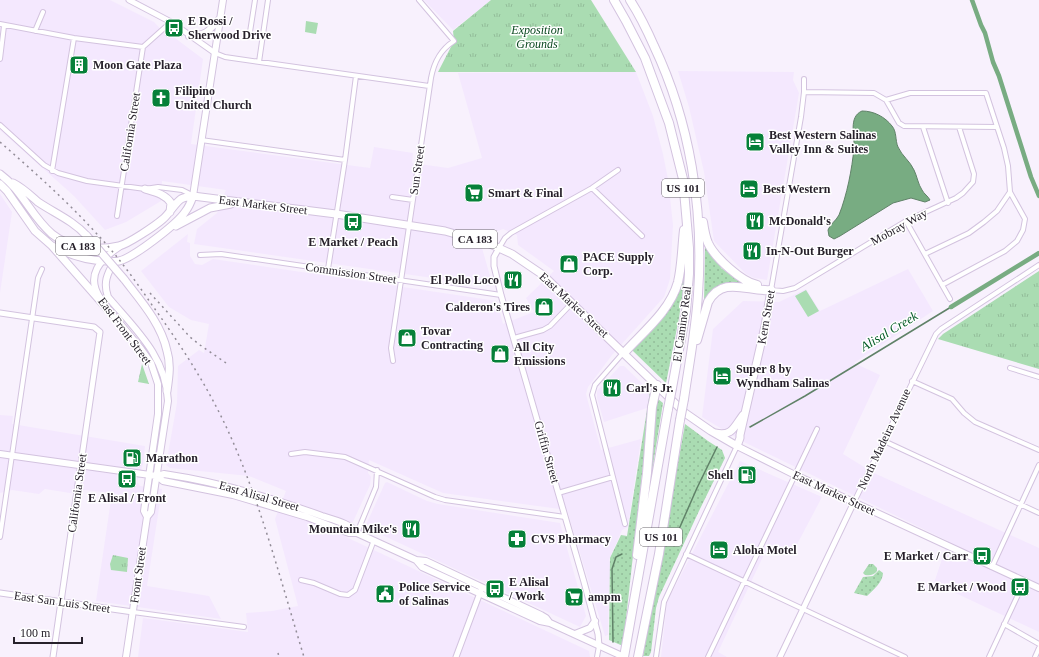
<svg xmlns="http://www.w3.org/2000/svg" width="1039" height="657" font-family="'Times New Roman',serif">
  <defs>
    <pattern id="grass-dots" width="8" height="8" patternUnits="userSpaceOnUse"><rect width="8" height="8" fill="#aadcb2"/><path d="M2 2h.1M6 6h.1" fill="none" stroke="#92bc99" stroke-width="1.8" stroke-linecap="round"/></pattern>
    <pattern id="park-tufts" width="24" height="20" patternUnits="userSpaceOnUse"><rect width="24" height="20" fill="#aadcb2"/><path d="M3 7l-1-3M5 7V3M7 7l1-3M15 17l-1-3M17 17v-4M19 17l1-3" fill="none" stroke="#92bc99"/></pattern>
  </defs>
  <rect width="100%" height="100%" fill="#f8f1fd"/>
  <!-- built -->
  <path fill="#f4e8fe" d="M0 0H110L154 22 166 35H171L203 59 191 144 370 168 374 147 413 153 412 163 448 168 482 158 458 73 636 72 653 116 663 154 668 179 673 225 670 279 664 297 612 355 588 387 586 394 601 450 641 439 628 527 622 530 609 560 611 565 609 584 608 635 605 636 567 510 443 493 369 460 368 473 371 477 370 485 346 537 589 651 590 657H138L143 618 248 632 246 613 272 611 298 606 275 519 286 491 249 476 170 468 166 465 177 403 178 366 199 350 204 353 209 324 191 320 169 307 141 271 188 234 187 242 190 243V256L195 264 202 265 213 259 497 301 503 324 534 312 526 298 554 271 518 245 517 235 503 229 490 234 482 248 492 283 489 286 194 244 197 229 217 213 226 190 162 181 161 201 126 222 105 230 74 196 0 130Z
    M424 0H491L453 30Z
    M678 71 794 72 793 80 799 93 767 280 754 278 746 274 714 241 704 172 689 107Z
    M0 194 12 212 0 293Z
    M908 269 933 311 854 363 880 375 843 454 874 473 1039 548V632L934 583 948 541 742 441 702 417 713 329 743 301 779 302 806 289 820 311Z
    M620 366H624L650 391 647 408 604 422 597 398V391Z
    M0 415 13 416 12 424 145 446 143 464 137 482 140 486 162 489 147 586 209 596 221 619 96 601 112 493 85 490 70 493 45 489 39 494 12 490 0 493Z
    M740 461 822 497 792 554 769 544 718 652 727 657H661L667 602Z
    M387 482 427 501 438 504 560 523 586 616 580 627 365 527 385 483Z"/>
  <!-- grass -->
  <path fill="url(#grass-dots)" d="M707 246 718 259 721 268 742 282 741 284C722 280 715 288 704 302L705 251V248Z
    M681 275 685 276 679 318 666 383 633 351V348L661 319Z
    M650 391 651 393 623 646 609 640 610 558 621 535 627 536Z
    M658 399 663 403 648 496H646L656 402Z
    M685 424 708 441 722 450 725 458 699 511 659 597 656 608 651 652 649 656H643Z
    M879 570 883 573C883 582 873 590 867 596L854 593 863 577 873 576Z"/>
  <!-- park -->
  <path fill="url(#park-tufts)" d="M491 0H591L636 72H438L454 41 453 31Z
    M1039 271V369L938 339 943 334Z
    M142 364 149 384 138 382Z
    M113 555 128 558 127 572 111 570 110 564Z
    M869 564H873L877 568V571C874 575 870 576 865 575L863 573Z"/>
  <!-- garden -->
  <path fill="#aadcb2" d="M306 21 318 23 316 34 305 32Z
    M806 290 819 311 808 317 795 296Z"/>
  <!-- water -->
  <path fill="#78ac82" stroke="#608268" d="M862 111C874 111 885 117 892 126 897 132 895 140 898 147 902 156 910 161 914 170 917 176 918 184 922 190 924 194 928 196 930 200L925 202 911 198 893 203 840 236 834 239 829 236 828 230C830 224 836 221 839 215 847 195 852 169 854 148 855 136 848 117 862 111Z"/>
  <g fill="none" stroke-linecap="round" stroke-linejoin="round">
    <!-- stream -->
    <path stroke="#608268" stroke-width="1.5" d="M750 427 805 396 951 307 952 308
      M676 536 697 488 717 447
      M613 642 612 569 616 557 622 554"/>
    <!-- canal -->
    <path stroke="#78ac82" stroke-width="4.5" d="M972 0 981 25 985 33 993 62 999 76 1031 177 1039 196
      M951 307 1039 253"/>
    <!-- minor casing -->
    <g stroke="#d3c3df" stroke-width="6">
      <path id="minor" d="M0 24 74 38 143 47 171 22
        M35 31 43 12
        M250 32 255 0
        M215 53 225 57 429 86
        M0 59 4 26
        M259 62 268 0
        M804 79V92L801 117 771 290 783 291 795 288 906 221 956 198 963 193 973 182 974 174 959 127
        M804 92 874 93 886 100 910 93H986L1004 148 1008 166 1010 192 997 211 984 222 969 233 925 254
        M886 100 899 123 904 126 997 127
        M0 125 44 165 58 173 87 181 145 189 158 187 182 190 192 195
        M923 127 948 203
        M201 140 345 160
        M52 171 74 38
        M592 188 642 236
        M392 197 413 200
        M117 216 143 47
        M906 221 950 299
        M499 248 505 238 511 233 592 188 618 170
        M200 255 221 254 501 295
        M328 269 345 160 356 76
        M942 285 1005 251 1017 241 1023 230 1025 219 1010 192
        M514 338 543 330 550 326 572 303
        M623 353 595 385 592 395 625 524
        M393 361 391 348 431 78C434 62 440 50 454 41L419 0
        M1010 368 1039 377
        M912 381 952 399 964 413 975 422 1039 450
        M884 441 1039 513
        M291 454 305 452 345 457 435 497 445 500 565 517
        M558 493 613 477
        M854 502 936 334 941 329 1039 265
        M357 533 376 487 377 470
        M0 537 38 278 42 269
        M686 554 905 657
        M992 567 1039 465
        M301 580 314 583 340 594 348 595 355 590 374 540
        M133 612 244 627
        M1004 624 1039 644
        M597 657 599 646
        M656 657 664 602 737 446
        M708 657 817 429
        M989 657 1024 582
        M1035 657 1039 648"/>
    </g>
    <!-- tertiary casing -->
    <g stroke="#d3c3df" stroke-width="7">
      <path id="tertiary" d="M129 0 171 22 215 53
        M499 248 494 257V266L501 295 584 582 598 634 599 646
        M0 313 94 327 100 332 53 657
        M0 593 133 612
        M456 657 481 590
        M780 657 854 502"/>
    </g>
    <!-- secondary casing -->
    <g stroke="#d3c3df" stroke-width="8">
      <path id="secondary" d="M189 36C207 35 209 31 220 18
        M193 196 223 0
        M114 262C107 274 103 283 108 297 135 329 166 356 168 401L151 512 147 517 126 657
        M100 298C85 275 101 259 119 247
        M108 309 141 349 151 363 158 384V414L144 511 147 517
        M737 446 795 475 1039 588
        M0 454 157 476 163 481 233 495 307 517 349 533H357
        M157 476 164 474C218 482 270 497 322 516 331 519 352 524 357 533L416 560 426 561 541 615 546 618 549 622
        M416 560 422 567 540 621 550 623 624 657
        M575 634 590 628 595 621"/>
    </g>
    <!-- primary casing -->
    <g stroke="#d3c3df" stroke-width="9">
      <path id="primary" d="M0 174C22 190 31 216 52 234 69 248 97 251 119 246 128 244 155 226 163 219 169 214 175 203 181 199 184 197 189 197 193 196L336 214 445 231 490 244 512 254 543 275 685 413 711 431 737 446 740 438V435L765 326 771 290
        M13 183C23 188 30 195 38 202 56 214 72 220 87 236
        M0 184 7 191 35 231 52 246 110 312
        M145 189C155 192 165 194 171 203L170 212
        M176 226 210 208 231 204
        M52 246C70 255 87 261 107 261 111 261 116 262 119 261 133 258 177 224 185 212 189 207 191 202 193 196
        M124 279C140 300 161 323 167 351 171 364 169 377 167 391
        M715 433C732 437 734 427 743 415"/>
    </g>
    <!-- motorway casing -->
    <g stroke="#d3c3df" stroke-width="10">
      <path id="motorway" d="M614 0 626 21 645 58 669 123 683 179 689 248V274L686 311 672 388
        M630 0C639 14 647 30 654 46 690 122 704 209 698 294 696 329 689 364 684 399
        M703 222C704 229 705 236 708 243 715 258 742 282 757 285
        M697 340 708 302C723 275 748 292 771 290
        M624 353C643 332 670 311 678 282 682 265 682 247 684 230
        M637 555 647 473 652 407 657 385
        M624 657 668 409
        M638 657 659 554 680 420"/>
    </g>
    <!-- minor -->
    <use href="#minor" stroke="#fff" stroke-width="4"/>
    <!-- tertiary -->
    <use href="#tertiary" stroke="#fff" stroke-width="5"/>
    <!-- secondary -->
    <use href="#secondary" stroke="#fff" stroke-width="6"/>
    <!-- primary -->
    <use href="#primary" stroke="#fff" stroke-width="7"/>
    <!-- motorway -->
    <use href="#motorway" stroke="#fff" stroke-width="8"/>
    <!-- rail -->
    <path stroke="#938d98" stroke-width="1.5" stroke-dasharray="2 4" stroke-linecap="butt" d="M0 142C33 171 66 200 96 233 117 255 135 280 152 305 183 348 212 393 233 442 263 511 282 585 304 657
      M150 293 190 337 200 345 226 363
      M278 653 279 657"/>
    <!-- primary-bridge casing -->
    <g stroke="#d3c3df" stroke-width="9" stroke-linecap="butt">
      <path id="primary-bridge" d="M87 236 124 279"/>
    </g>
    <!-- motorway-bridge casing -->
    <g stroke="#d3c3df" stroke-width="10" stroke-linecap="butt">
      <path id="motorway-bridge" d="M668 409 672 388
        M680 420 684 399"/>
    </g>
    <!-- primary-bridge -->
    <use href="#primary-bridge" stroke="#fff" stroke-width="7"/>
    <!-- motorway-bridge -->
    <use href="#motorway-bridge" stroke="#fff" stroke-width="8"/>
  </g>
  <!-- icons -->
  <defs>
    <g id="bus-square" transform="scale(1)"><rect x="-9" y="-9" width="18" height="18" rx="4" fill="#068039" stroke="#fff"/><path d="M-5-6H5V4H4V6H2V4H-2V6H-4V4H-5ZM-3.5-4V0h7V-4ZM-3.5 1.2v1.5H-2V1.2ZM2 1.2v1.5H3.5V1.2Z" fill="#fff"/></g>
    <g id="building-square" transform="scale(1)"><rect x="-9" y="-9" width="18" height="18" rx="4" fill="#068039" stroke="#fff"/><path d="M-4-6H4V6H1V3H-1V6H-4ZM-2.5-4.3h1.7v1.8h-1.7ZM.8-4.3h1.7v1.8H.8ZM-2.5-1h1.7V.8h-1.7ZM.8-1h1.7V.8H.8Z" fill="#fff"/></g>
    <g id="church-square" transform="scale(1)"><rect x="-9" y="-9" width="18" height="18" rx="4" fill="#068039" stroke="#fff"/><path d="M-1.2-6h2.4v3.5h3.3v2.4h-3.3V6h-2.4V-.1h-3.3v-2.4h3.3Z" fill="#fff"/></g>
    <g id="hotel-square" transform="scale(1)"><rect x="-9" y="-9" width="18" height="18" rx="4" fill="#068039" stroke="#fff"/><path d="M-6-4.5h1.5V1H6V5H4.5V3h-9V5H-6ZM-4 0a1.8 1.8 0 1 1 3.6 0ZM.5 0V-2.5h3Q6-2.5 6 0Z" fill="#fff"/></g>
    <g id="supermarket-square" transform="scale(1)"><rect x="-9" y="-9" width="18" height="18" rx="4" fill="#068039" stroke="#fff"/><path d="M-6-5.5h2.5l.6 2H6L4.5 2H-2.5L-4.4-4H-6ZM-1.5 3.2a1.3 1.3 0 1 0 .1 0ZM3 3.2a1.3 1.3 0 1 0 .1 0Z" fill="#fff"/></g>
    <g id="restaurant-square" transform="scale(1)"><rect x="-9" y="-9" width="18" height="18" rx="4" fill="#068039" stroke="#fff"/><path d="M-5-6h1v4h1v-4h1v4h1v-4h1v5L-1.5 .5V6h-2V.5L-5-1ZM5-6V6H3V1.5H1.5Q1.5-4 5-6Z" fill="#fff"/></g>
    <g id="shop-square" transform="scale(1)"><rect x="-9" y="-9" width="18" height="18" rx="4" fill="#068039" stroke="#fff"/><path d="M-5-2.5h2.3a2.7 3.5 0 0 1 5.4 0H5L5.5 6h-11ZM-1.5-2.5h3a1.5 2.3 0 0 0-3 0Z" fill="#fff"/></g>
    <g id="fuel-square" transform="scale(1)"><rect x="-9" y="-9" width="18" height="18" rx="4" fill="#068039" stroke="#fff"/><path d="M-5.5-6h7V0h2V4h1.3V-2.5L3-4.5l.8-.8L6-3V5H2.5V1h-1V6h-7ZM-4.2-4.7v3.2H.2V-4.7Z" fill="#fff"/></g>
    <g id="pharmacy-square" transform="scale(1)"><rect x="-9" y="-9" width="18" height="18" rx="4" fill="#068039" stroke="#fff"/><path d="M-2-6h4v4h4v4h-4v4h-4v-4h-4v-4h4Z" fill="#fff"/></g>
    <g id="civic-square" transform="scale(1)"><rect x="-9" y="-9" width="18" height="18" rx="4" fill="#068039" stroke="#fff"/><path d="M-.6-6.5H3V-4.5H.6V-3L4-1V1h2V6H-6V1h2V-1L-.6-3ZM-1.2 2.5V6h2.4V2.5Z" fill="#fff"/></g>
  </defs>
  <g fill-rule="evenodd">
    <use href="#bus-square" x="174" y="28"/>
    <use href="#building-square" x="79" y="65"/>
    <use href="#church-square" x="161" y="98"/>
    <use href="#hotel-square" x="755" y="142"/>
    <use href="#hotel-square" x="749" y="189"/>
    <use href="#supermarket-square" x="474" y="193"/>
    <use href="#restaurant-square" x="755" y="221"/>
    <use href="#bus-square" x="353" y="222"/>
    <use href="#restaurant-square" x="752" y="251"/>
    <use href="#shop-square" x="569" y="264"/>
    <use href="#restaurant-square" x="513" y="280"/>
    <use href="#shop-square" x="544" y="307"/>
    <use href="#shop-square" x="407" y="338"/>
    <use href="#shop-square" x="500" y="354"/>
    <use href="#hotel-square" x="722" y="376"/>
    <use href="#restaurant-square" x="612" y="388"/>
    <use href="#fuel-square" x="132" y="458"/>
    <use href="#fuel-square" x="747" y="475"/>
    <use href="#bus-square" x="127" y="479"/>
    <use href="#restaurant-square" x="411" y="529"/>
    <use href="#pharmacy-square" x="517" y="539"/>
    <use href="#hotel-square" x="719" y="550"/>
    <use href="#bus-square" x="982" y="556"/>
    <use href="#bus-square" x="1020" y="587"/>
    <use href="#bus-square" x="495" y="589"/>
    <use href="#civic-square" x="385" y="594"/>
    <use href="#supermarket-square" x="574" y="597"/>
  </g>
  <g text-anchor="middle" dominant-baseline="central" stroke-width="3" stroke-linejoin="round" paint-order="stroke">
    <!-- shield labels -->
    <g fill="#fff" stroke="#68646b" stroke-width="1">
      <rect x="662" y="179" width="42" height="18" rx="3"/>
      <rect x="453" y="230" width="44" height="18" rx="3"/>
      <rect x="56" y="237" width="44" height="18" rx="3"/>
      <rect x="640" y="528" width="42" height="18" rx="3"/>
    </g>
    <g font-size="11" font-weight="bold" fill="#27212b">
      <text x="683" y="188">US 101</text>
      <text x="475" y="239">CA 183</text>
      <text x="78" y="246">CA 183</text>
      <text x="661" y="537">US 101</text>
    </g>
    <!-- poi labels -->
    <g font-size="12" font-weight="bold" fill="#27212b" stroke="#fff" text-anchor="start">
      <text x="188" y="21">E Rossi /<tspan x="188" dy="14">Sherwood Drive</tspan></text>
      <text x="93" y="65">Moon Gate Plaza</text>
      <text x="175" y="91">Filipino<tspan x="175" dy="14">United Church</tspan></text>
      <text x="769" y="135">Best Western Salinas<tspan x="769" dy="14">Valley Inn &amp; Suites</tspan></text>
      <text x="763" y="189">Best Western</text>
      <text x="488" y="193">Smart &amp; Final</text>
      <text x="769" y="221">McDonald's</text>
      <text x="353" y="242" text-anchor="middle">E Market / Peach</text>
      <text x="766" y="251">In-N-Out Burger</text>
      <text x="583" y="257">PACE Supply<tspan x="583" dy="14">Corp.</tspan></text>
      <text x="499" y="280" text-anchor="end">El Pollo Loco</text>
      <text x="530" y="307" text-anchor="end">Calderon's Tires</text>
      <text x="421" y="331">Tovar<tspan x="421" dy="14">Contracting</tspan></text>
      <text x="514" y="347">All City<tspan x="514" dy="14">Emissions</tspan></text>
      <text x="736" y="369">Super 8 by<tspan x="736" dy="14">Wyndham Salinas</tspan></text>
      <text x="626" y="388">Carl's Jr.</text>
      <text x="146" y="458">Marathon</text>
      <text x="733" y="475" text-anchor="end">Shell</text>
      <text x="127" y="498" text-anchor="middle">E Alisal / Front</text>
      <text x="397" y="529" text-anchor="end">Mountain Mike's</text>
      <text x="531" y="539">CVS Pharmacy</text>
      <text x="733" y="550">Aloha Motel</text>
      <text x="968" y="556" text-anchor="end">E Market / Carr</text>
      <text x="509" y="582">E Alisal<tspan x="509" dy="14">/ Work</tspan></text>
      <text x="399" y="587">Police Service<tspan x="399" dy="14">of Salinas</tspan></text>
      <text x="1006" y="587" text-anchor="end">E Market / Wood</text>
      <text x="588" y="597">ampm</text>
    </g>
    <!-- park labels -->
    <g font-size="12" font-style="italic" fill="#09471e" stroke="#fff">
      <text x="537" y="30">Exposition<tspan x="537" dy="14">Grounds</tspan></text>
    </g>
    <!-- street labels -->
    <g font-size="12" fill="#27212b" stroke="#fff">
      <text transform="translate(130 132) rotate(-81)">California Street</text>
      <text transform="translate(417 170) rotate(-82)">Sun Street</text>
      <text transform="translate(263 205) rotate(7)">East Market Street</text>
      <text transform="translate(899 227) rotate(-29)">Mobray Way</text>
      <text transform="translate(351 273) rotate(8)">Commission Street</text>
      <text transform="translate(574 305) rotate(43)">East Market Street</text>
      <text transform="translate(766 317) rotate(-80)">Kern Street</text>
      <text transform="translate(682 324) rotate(-82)">El Camino Real</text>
      <text transform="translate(125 331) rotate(53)">East Front Street</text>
      <text transform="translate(884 439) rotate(-65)">North Madeira Avenue</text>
      <text transform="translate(547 452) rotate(74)">Griffin Street</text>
      <text transform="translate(77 493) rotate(-82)">California Street</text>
      <text transform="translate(834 493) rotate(25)">East Market Street</text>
      <text transform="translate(259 496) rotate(16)">East Alisal Street</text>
      <text transform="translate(138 575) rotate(-82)">Front Street</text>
      <text transform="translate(62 602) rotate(8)">East San Luis Street</text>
    </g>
    <!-- water labels -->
    <g font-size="13" font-style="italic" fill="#055c27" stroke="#fff">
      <text transform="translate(889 331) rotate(-31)">Alisal Creek</text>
    </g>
  </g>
  <!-- scale -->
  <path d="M14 637v6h68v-6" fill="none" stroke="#27212b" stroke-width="2"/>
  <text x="20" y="637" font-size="12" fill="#27212b" stroke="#ffffff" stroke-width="3" paint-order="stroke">100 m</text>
</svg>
